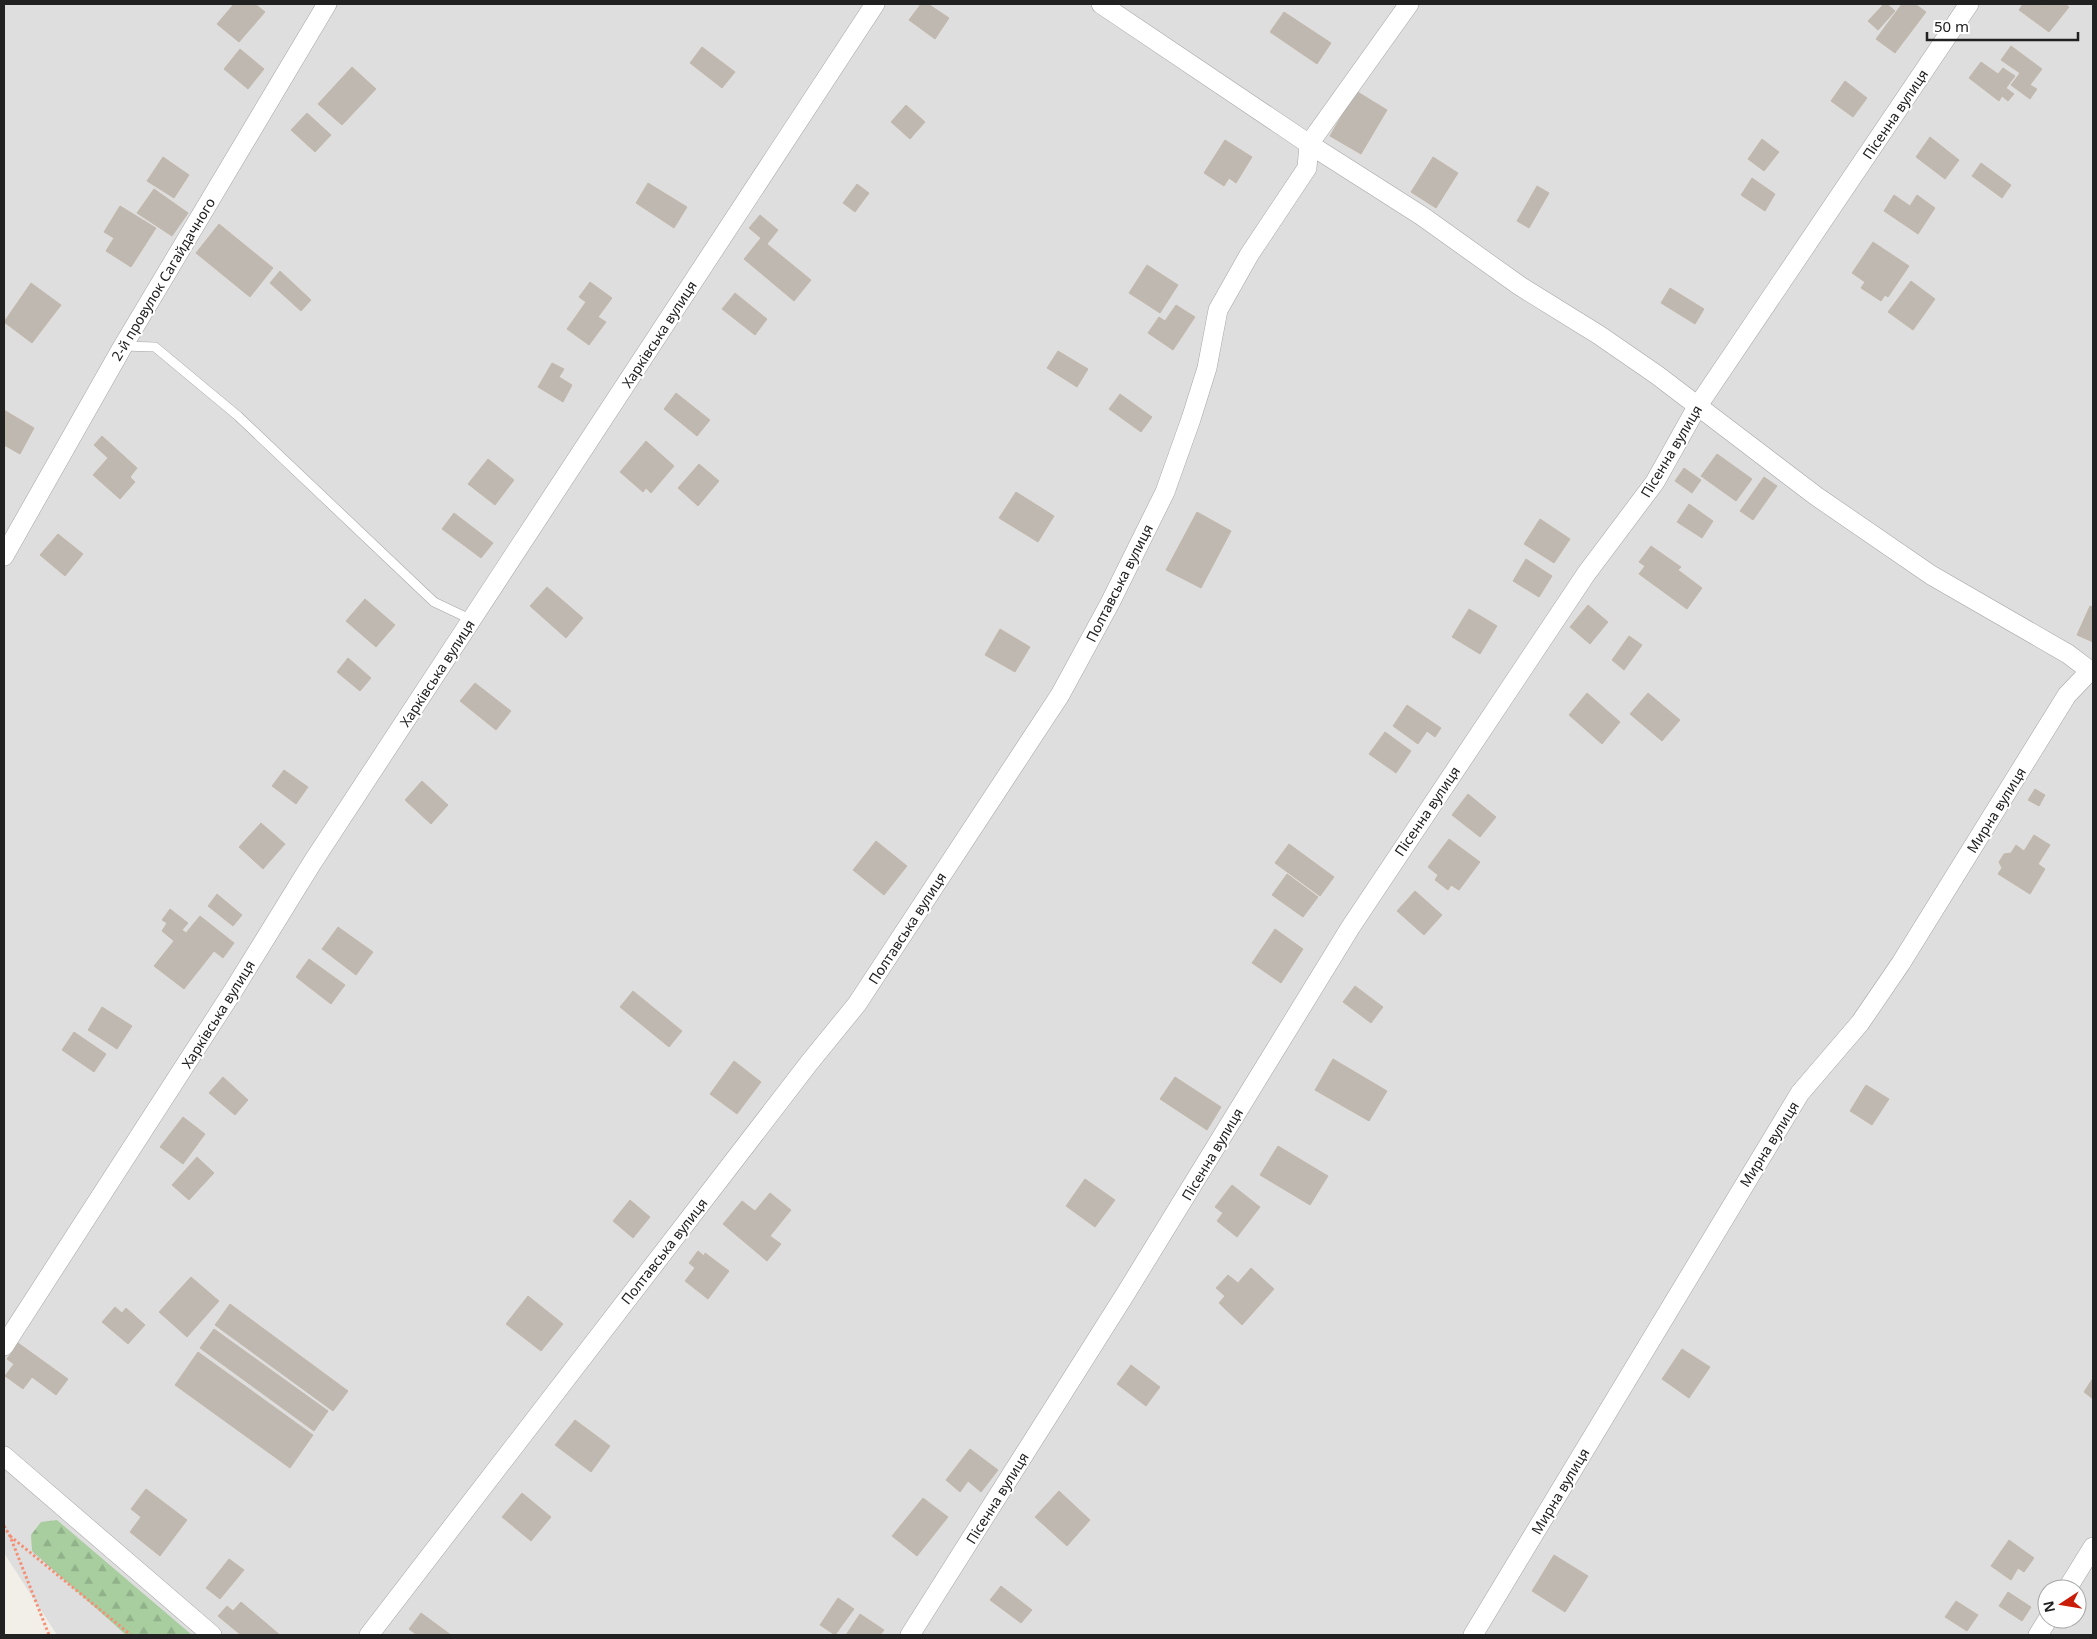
<svg xmlns="http://www.w3.org/2000/svg" width="2097" height="1639" font-family="'Noto Sans',sans-serif">
  <defs>
    <pattern id="forest-firs" width="22" height="20" patternUnits="userSpaceOnUse" patternTransform="scale(1.25)"><rect width="22" height="20" fill="#a8ce9f"/><path d="M5 1l3.5 6h-7zM16 11l3.5 6h-7z" fill="#90b189"/></pattern>
  </defs>
  <rect width="100%" height="100%" fill="#f1efe8"/>
  <!-- residential -->
  <path fill="#dfdede" fill-rule="evenodd" d="M4 4H2093V1635H57L4 1553ZM2047 1589H2077V1619H2047Z"/>
  <!-- forest -->
  <path fill="url(#forest-firs)" d="M57 1520 192 1635H126L32 1551 31 1535 41 1522Z"/>
  <!-- building -->
  <path fill="#beb8b1" stroke="#c2b8ab" d="M234 4H255L265 12 239 42 217 24Z
    M921 4H928L949 18 935 39 909 20Z
    M1884 4H1887L1895 11 1878 30 1868 21Z
    M1902 4H1915L1926 12 1895 53 1876 39Z
    M2023 4H2044L2047 6 2049 4H2065L2069 7 2049 32 2019 10Z
    M1284 12 1331 43 1317 64 1270 32Z
    M2011 46 2042 69 2030 85 2037 89 2030 99 2011 85 2020 73 2001 60Z
    M702 47 735 72 722 88 690 63Z
    M240 49 264 69 248 89 224 69Z
    M1981 62 1998 74 2003 68 2015 76 2006 88 2014 94 2008 101 2002 96 1999 101 1969 78Z
    M352 67 376 89 342 125 318 104Z
    M1845 81 1867 98 1853 117 1831 101Z
    M1356 91 1387 110 1361 154 1330 136Z
    M906 105 925 122 910 139 891 122Z
    M307 113 331 135 315 152 291 130Z
    M1930 137 1959 160 1945 179 1916 157Z
    M1762 139 1779 152 1764 171 1748 159Z
    M1225 140 1252 157 1236 183 1229 178 1224 186 1204 173Z
    M163 157 189 175 174 198 147 181Z
    M1433 157 1458 173 1436 208 1411 192Z
    M1981 163 2011 185 2002 198 1972 176Z
    M1752 178 1775 194 1765 211 1741 195Z
    M648 183 687 207 674 228 636 203Z
    M857 184 869 193 855 212 843 203Z
    M1537 186 1549 193 1529 228 1517 221Z
    M154 189 188 213 172 236 137 213Z
    M1894 195 1910 206 1917 195 1935 208 1918 234 1884 211Z
    M120 206 156 228 131 267 106 251 114 238 104 232Z
    M760 215 778 230 767 244 811 280 794 301 744 259 761 238 749 228Z
    M219 224 273 268 250 297 196 253Z
    M1873 242 1909 266 1888 297 1885 295 1881 301 1861 288 1865 282 1852 273Z
    M1147 265 1178 285 1160 313 1129 293Z
    M280 271 311 300 301 311 270 283Z
    M1911 281 1935 299 1913 330 1888 312Z
    M590 282 612 298 598 317 606 322 589 345 567 329 586 302 579 297Z
    M31 283 61 305 32 343 4 322Z
    M1670 288 1704 309 1695 324 1661 303Z
    M735 293 767 319 755 335 722 309Z
    M1176 305 1195 317 1173 350 1148 333 1159 317 1165 321Z
    M1058 351 1088 369 1077 387 1047 368Z
    M552 363 564 369 559 377 572 385 563 402 538 387Z
    M676 393 710 420 697 436 664 409Z
    M1120 394 1152 417 1141 432 1109 409Z
    M4 410 34 428 20 454 4 445Z
    M102 436 137 468 130 477 135 482 120 499 93 475 108 458 94 445Z
    M646 441 674 466 651 493 646 488 643 492 620 472Z
    M1717 454 1752 479 1736 501 1701 476Z
    M488 459 514 480 495 505 468 484Z
    M699 464 719 481 698 506 678 488Z
    M1684 468 1701 480 1692 493 1675 481Z
    M1764 477 1777 486 1753 520 1740 511Z
    M1016 492 1054 516 1038 542 999 518Z
    M1689 504 1713 521 1702 538 1677 522Z
    M1197 512 1231 531 1201 588 1166 570Z
    M454 513 493 543 481 558 442 529Z
    M1540 519 1570 539 1554 563 1524 544Z
    M58 534 83 554 65 576 40 555Z
    M1651 546 1681 567 1678 570 1702 588 1687 609 1639 574 1645 566 1639 562Z
    M1526 559 1552 576 1539 597 1513 581Z
    M547 587 583 618 566 638 530 606Z
    M365 599 395 625 376 647 346 621Z
    M1588 605 1608 622 1590 644 1570 627Z
    M2090 606 2093 607V642L2077 635Z
    M1469 609 1497 626 1480 654 1452 637Z
    M1000 629 1030 647 1015 672 985 655Z
    M1629 636 1642 645 1624 670 1612 660Z
    M348 658 371 678 360 691 337 672Z
    M475 683 511 711 496 730 460 701Z
    M1587 693 1620 722 1602 744 1569 715Z
    M1648 693 1680 720 1662 741 1630 714Z
    M1407 705 1441 728 1435 737 1427 731 1418 744 1393 726Z
    M1385 732 1411 751 1396 773 1369 754Z
    M284 770 308 787 296 804 272 786Z
    M422 781 448 805 431 824 405 800Z
    M2035 789 2045 795 2039 806 2028 800Z
    M1468 794 1496 817 1480 837 1452 815Z
    M261 823 285 844 263 869 239 847Z
    M2034 835 2050 845 2038 864 2045 869 2030 894 1998 874 2002 868 1999 862 2004 854 2011 853 2016 845 2024 851Z
    M1449 839 1480 862 1459 890 1451 885 1448 890 1435 880 1438 875 1428 867Z
    M876 841 907 866 884 895 853 870Z
    M1289 844 1334 877 1320 896 1275 863Z
    M1287 874 1318 897 1303 917 1272 895Z
    M1415 891 1442 915 1424 935 1397 911Z
    M217 894 242 915 233 926 208 906Z
    M170 909 188 923 182 930 186 933 200 916 234 943 223 958 214 951 184 989 154 966 174 941 162 931 167 923 162 920Z
    M338 927 373 952 356 975 322 949Z
    M1275 929 1303 949 1281 983 1252 963Z
    M309 959 345 985 331 1004 296 977Z
    M1355 986 1383 1007 1371 1023 1343 1002Z
    M633 991 682 1031 669 1047 620 1007Z
    M102 1007 132 1026 117 1049 88 1030Z
    M74 1032 106 1054 94 1072 62 1050Z
    M1333 1059 1387 1091 1369 1121 1315 1090Z
    M734 1061 761 1082 737 1114 710 1094Z
    M223 1077 248 1100 235 1115 209 1093Z
    M1175 1077 1221 1107 1207 1130 1160 1099Z
    M1866 1085 1889 1099 1872 1125 1850 1111Z
    M183 1117 205 1134 183 1164 160 1147Z
    M1278 1146 1328 1176 1310 1205 1260 1175Z
    M197 1157 214 1173 189 1200 172 1185Z
    M1085 1179 1115 1200 1095 1227 1066 1206Z
    M1232 1185 1260 1207 1237 1237 1217 1221 1223 1213 1215 1207Z
    M770 1193 791 1210 770 1236 781 1244 767 1261 723 1224 742 1201 755 1211Z
    M630 1200 650 1217 633 1238 613 1221Z
    M698 1251 704 1256 705 1253 729 1271 708 1299 685 1281 695 1268 689 1263Z
    M1251 1268 1274 1289 1242 1325 1219 1303 1225 1296 1216 1288 1228 1275 1238 1283Z
    M191 1277 219 1301 187 1337 159 1312Z
    M528 1296 563 1324 541 1351 506 1324Z
    M230 1304 348 1391 333 1411 215 1325Z
    M115 1307 122 1313 126 1308 145 1325 128 1344 102 1322Z
    M214 1329 328 1411 314 1431 200 1348Z
    M18 1343 68 1379 56 1395 32 1377 23 1389 5 1376 14 1364 7 1359Z
    M1682 1349 1710 1367 1689 1398 1662 1379Z
    M198 1352 313 1435 290 1468 175 1385Z
    M1131 1365 1160 1387 1146 1406 1117 1384Z
    M2093 1378V1399L2084 1392Z
    M575 1420 610 1446 591 1472 555 1445Z
    M970 1449 998 1470 981 1492 968 1481 960 1492 946 1480Z
    M146 1489 187 1520 160 1556 130 1532 141 1517 131 1509Z
    M1059 1491 1090 1520 1067 1546 1035 1517Z
    M522 1493 551 1517 531 1541 502 1517Z
    M923 1498 948 1517 917 1556 892 1536Z
    M2009 1540 2034 1558 2024 1572 2018 1568 2011 1580 1991 1566Z
    M1554 1555 1588 1576 1565 1612 1532 1591Z
    M229 1559 244 1570 220 1599 206 1588Z
    M1001 1586 1032 1610 1021 1623 990 1600Z
    M2008 1592 2031 1607 2022 1621 1999 1606Z
    M838 1598 854 1609 835 1635 820 1625Z
    M1956 1601 1978 1615 1967 1631 1945 1617Z
    M241 1602 280 1635H241L218 1616 227 1606 233 1611Z
    M421 1613 451 1635H417L409 1629Z
    M860 1614 884 1630 880 1635H846Z"/>
  <g fill="none" stroke-linecap="round" stroke-linejoin="round">
    <!-- service casing -->
    <g stroke="#a5a5a5" stroke-width="10">
      <path id="service" d="M123 346 155 347 238 416 434 602 472 620"/>
    </g>
    <!-- minor casing -->
    <g stroke="#a5a5a5" stroke-width="20">
      <path id="minor" d="M1101 4 1309 144 1422 216 1520 286 1599 335 1657 375 1816 496 1931 575 2068 654 2093 673
        M4 556 123 346 327 4
        M4 1346 233 991 312 863 875 4
        M4 1456 212 1635
        M2067 1589 2093 1547
        M369 1635 809 1063 857 1004 1060 695 1110 603 1165 492 1191 419 1207 368 1218 310 1249 255 1307 168 1309 144 1409 4
        M910 1635 1126 1293 1350 928 1586 574 1655 482 1697 407 1969 4
        M1473 1635 1800 1093 1860 1023 1901 963 2067 695 2090 671
        M2038 1635 2048 1619"/>
    </g>
    <!-- path -->
    <path stroke="#f49076" stroke-width="3" stroke-dasharray="2.5 2.5" stroke-linecap="butt" d="M4 1526 10 1536 49 1635
      M10 1536 131 1635"/>
    <!-- service -->
    <use href="#service" stroke="#fff" stroke-width="9"/>
    <!-- minor -->
    <use href="#minor" stroke="#fff" stroke-width="19"/>
  </g>
  <g text-anchor="middle" dominant-baseline="central" stroke-width="4" stroke-linejoin="round" paint-order="stroke">
    <!-- street labels -->
    <g font-size="14" fill="#212121" stroke="#fff">
      <text transform="translate(1895 114) rotate(-56)">Пісенна вулиця</text>
      <text transform="translate(163 279) rotate(-59)">2-й провулок Сагайдачного</text>
      <text transform="translate(659 334) rotate(-57)">Харківська вулиця</text>
      <text transform="translate(1671 451) rotate(-59)">Пісенна вулиця</text>
      <text transform="translate(1119 583) rotate(-63)">Полтавська вулиця</text>
      <text transform="translate(437 673) rotate(-57)">Харківська вулиця</text>
      <text transform="translate(1996 810) rotate(-58)">Мирна вулиця</text>
      <text transform="translate(1427 811) rotate(-56)">Пісенна вулиця</text>
      <text transform="translate(907 928) rotate(-57)">Полтавська вулиця</text>
      <text transform="translate(218 1014) rotate(-58)">Харківська вулиця</text>
      <text transform="translate(1769 1144) rotate(-58)">Мирна вулиця</text>
      <text transform="translate(1212 1154) rotate(-59)">Пісенна вулиця</text>
      <text transform="translate(664 1251) rotate(-52)">Полтавська вулиця</text>
      <text transform="translate(1560 1491) rotate(-59)">Мирна вулиця</text>
      <text transform="translate(997 1498) rotate(-58)">Пісенна вулиця</text>
    </g>
  </g>
  <!-- border -->
  <rect width="2097" height="1639" fill="none" stroke="#212121" stroke-width="10"/>
  <!-- north arrow -->
  <g transform="translate(2062 1604) rotate(258)"><circle r="24" fill="#ffffff" stroke="#a6a6a6"/>
  <path d="M0-4L9 19L0 12L-9 19Z" fill="#c91d09"/>
  <text y="-8" font-size="14" font-weight="bold" text-anchor="middle" fill="#212121">N</text>
  </g>
  <!-- scale -->
  <path d="M1927 32v8h151v-8" fill="none" stroke="#212121" stroke-width="2.5"/>
  <text x="1934" y="32" font-size="15" fill="#212121" stroke="#ffffff" stroke-width="4" paint-order="stroke">50 m</text>
</svg>
